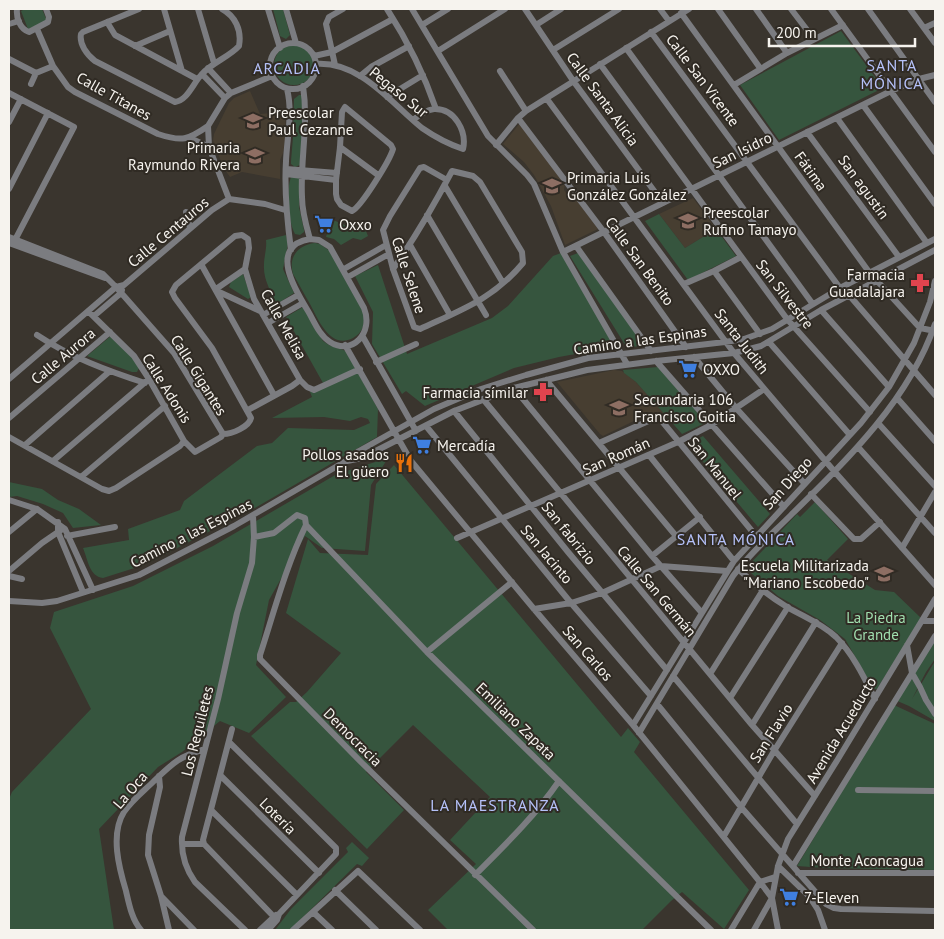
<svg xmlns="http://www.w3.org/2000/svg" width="944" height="939" font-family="'PT Sans',sans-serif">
  <rect width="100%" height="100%" fill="#3a352e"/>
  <!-- built -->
  <path fill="#473e31" d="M250 91 260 114 285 112 286 135 283 153 280 160V179L242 172 230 177 223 167 213 140 214 134 229 103 234 98Z
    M520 123 565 183 564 190 570 198 576 199 598 229 565 245 551 206 534 175 524 162 503 144Z
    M693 198 716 229 685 248 659 214Z
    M614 370 622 371 636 382 664 413 655 414 636 420 603 436 600 434 557 382Z"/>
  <!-- green -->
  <path fill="#36553e" d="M25 9H42L47 21 28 29 21 11Z
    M273 9H283L290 35 286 39 280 36Z
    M841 31 883 88 779 140 740 85Z
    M274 65a20 20 0 1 1 40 0a20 20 0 1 1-40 0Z
    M299 95H302L305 100 300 165 295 167 291 164V161L293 137 294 99Z
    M291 177 299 178 300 181 299 207 304 230V232L300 235 295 234C288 222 286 190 291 177Z
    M659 214 685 248 716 229 736 256 688 280 645 221Z
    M331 219 349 227 364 226 368 236 361 240 353 238 341 245 334 239 326 237Z
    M286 235 288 244 283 269 294 293 277 304C271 292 263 279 264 265 264 256 267 249 266 240Z
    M315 243 320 244 330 251 364 312C365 322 364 332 353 338 330 350 318 319 310 304 304 294 299 284 293 274 288 257 298 245 315 243Z
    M561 253 612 339 608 348 559 357 514 368 425 406 406 391 402 394 372 344 373 312 355 276 378 265 407 354 492 318 508 306 553 256Z
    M578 253 645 345 627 348 570 256Z
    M243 274 251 297 248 299 229 287 231 282Z
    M303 307 323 341 329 345 346 351 378 409 377 437 253 509 144 565 103 578C89 576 88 560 83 548L129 540 128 529 180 510 184 501 257 446 272 443 288 428 354 430 370 423 368 419 361 417 350 421 324 417 272 418 312 397 310 392 323 383 286 317Z
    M112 335 131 356 139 368 137 372H132L87 356Z
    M658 367 705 420V423L682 434 636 382 624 373 623 370Z
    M703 436 770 514 758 527 688 444Z
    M388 458 371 485 365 551 322 548 305 536 269 600 256 665 286 697 249 733 220 721 182 752 158 767 99 829 114 930H9V799L12 792 91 709 50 628 54 612 133 586 213 546 337 474Z
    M394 465 621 737 628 728 640 742 634 752 749 890 724 929 682 892 671 901 642 930H448L428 910 476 864 450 840 490 797 413 725 366 772 404 810 367 849 251 736 290 702H296L307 692 341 653 286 613 308 539 320 553 368 555 376 484Z
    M9 482 42 489 58 500 79 509 101 525 73 528 63 513 43 504 17 496 9 497Z
    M815 502 848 539 827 560 875 590 894 592 921 618 877 689H874L845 639 820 620 778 596 751 573 748 566 797 514 800 517Z
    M935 636V659L926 672 912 699 935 661V721L909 706 895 700Z
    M894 705 935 724V870L825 868 797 866Z
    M352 842 369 858 362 866 357 864 290 930H275L291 909 348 852 346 848Z"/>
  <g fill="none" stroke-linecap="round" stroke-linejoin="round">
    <!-- minor -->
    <path stroke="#7b7c80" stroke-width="6" d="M17 9C16 18 20 29 29 32L48 22 49 17 46 9
      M139 9 83 32 81 34C79 44 87 55 95 61L175 102C188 100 193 83 202 74 213 62 229 57 239 46 242 30 235 16 222 9
      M164 9 182 71
      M198 9 214 63
      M268 9 280 48
      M286 9 296 43
      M387 9C407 40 424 74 436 109
      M412 9 488 136 527 175 534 184 563 252 627 364
      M525 9 574 82 663 203
      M660 9 669 21
      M718 9 760 68
      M756 9 787 53
      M791 9 814 39
      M831 9 935 152
      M868 9 935 102
      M910 9 935 43
      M681 13 869 272 920 328 935 331
      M107 22 115 35 197 79
      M9 24 19 21
      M422 25 448 9
      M536 25 561 9
      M924 28 935 23
      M37 29 53 66 68 87 75 92 158 134C182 142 188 140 208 126
      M651 32 840 288
      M270 66a23 23 0 1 1 46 0a23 23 0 1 1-46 0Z
      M135 46 170 31
      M626 48 812 303
      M553 50 619 9
      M438 51 505 9
      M314 56 332 52 393 19
      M9 59 36 73
      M316 64C360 61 391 103 422 128 435 137 448 144 463 149 467 132 455 108 434 109 426 110 419 115 413 120
      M600 64 787 319 870 412
      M335 65 326 24 329 17 343 9
      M208 68 231 93
      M500 71 526 111
      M202 74 225 98
      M360 76 371 67 409 46
      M31 84 36 73 53 66
      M734 85 787 53 843 25
      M303 86C309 125 300 159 302 197 302 212 306 225 310 239
      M287 89C293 113 287 137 286 161 284 192 287 220 291 250
      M9 93 74 127 15 240 9 244
      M387 97 423 75
      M547 99 734 353 834 471 935 585
      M863 105 935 204
      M345 107 391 145 393 149C390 160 361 207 352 211L341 205 337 199 336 194V180L340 147 342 112Z
      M518 118 604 232 686 347
      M837 118 927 243
      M9 122 21 99
      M807 132 899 257
      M190 138 209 147
      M496 145 518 118 526 111 689 9
      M340 147 378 175
      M286 169 337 173
      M286 174 336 180
      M445 186 503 283
      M9 189 48 113
      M229 199 209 147 208 126 225 98 231 93 272 76
      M229 199 265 204 285 210
      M186 212 190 228
      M427 215 486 315
      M9 237 103 274 116 287 174 353 223 434C232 434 249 427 251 418L212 348 175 298 172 292 176 285 235 236 242 235 248 239 249 248 245 269 254 299 300 380 307 387 314 390 360 369
      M310 239 319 240 330 247 364 308C374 333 352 356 330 342 319 335 314 321 308 311 295 290 268 246 310 239Z
      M9 243 105 278
      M410 245 450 315
      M576 246 651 351
      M563 252 891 91 919 79 935 75
      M201 264 274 395
      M344 269 386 245
      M393 269C415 238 434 205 452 171L473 176 480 182 522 252 523 263C493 299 461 310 420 329L414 327 393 269 383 230 390 216 420 168 424 167 447 180
      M714 271 760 334
      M348 277 389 254
      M684 284 714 271 741 257
      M216 289 245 269
      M217 291 260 311
      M849 295 935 395
      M821 310 889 387
      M88 311 134 356 149 379 184 441 195 452 221 437 223 434
      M263 315 298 295
      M94 316 121 293 122 290
      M268 323 303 303
      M37 335C70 357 108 371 145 383
      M363 337 416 431
      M769 342 850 435
      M345 345 411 461 534 609 633 725 760 882 772 898 778 930
      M694 357 736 408 805 484
      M656 361 784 507
      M376 362 416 344
      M9 379 116 287 124 285 212 210 229 199
      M546 380 676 536
      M514 388 652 556 702 613
      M897 398 935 441
      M483 399 752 725 815 796
      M248 410 292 386 300 380
      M454 411 568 552 667 670
      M9 418 110 332
      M878 423 935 486
      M426 426 571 603 651 696
      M9 437 102 489 109 491 116 488 180 446 184 441
      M599 443 653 419 661 420 756 536
      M25 445 110 371
      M858 447 935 533
      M649 455 734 561
      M53 461 149 379
      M347 461 362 458 454 411 514 388 587 370 656 361 734 353 761 346 821 310 935 250
      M81 477 165 406
      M811 494 854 539H861L880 522
      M9 500 37 509 65 529 93 590
      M58 522V532L83 592
      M306 525 427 652 711 930
      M306 525C286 566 274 612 260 655V659L362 763 533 930
      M9 532 37 509
      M67 536 115 527
      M254 537 274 533 297 515 305 518 306 525
      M457 538 678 442 711 425 764 389
      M902 548 935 492
      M652 556 700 517
      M738 569C753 583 769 596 787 607 804 617 821 623 836 637 853 654 864 677 875 699
      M9 571 42 543 61 530
      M9 576 22 579
      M9 601 42 603 57 601 139 575 234 526 346 461 359 451 434 409 481 389 526 375 588 358 725 342 744 339 772 329 840 288 935 239
      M534 609 571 603 602 593 661 566 727 571
      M922 621H935
      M907 645 912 673 920 687 926 700 935 714
      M427 652 512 582
      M710 674 763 590
      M673 676 797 824
      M730 698 788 607
      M657 704 741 807 826 904 834 908 841 909 935 911
      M633 725 734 561 861 423 889 387 914 343 930 302 935 281
      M752 725 816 622
      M232 729 203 840 204 844 277 920
      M639 733 733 576C750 553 771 535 791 515 847 460 909 400 935 324
      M229 742 336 848V854L279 914 277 920 268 930
      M159 776 160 787 149 835 148 855 161 896 169 930
      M221 776 319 873
      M858 790 935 791
      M211 810 297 895
      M724 836 774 751 842 643
      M182 844H204
      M778 866 809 896 818 910 825 930
      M793 866 935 636
      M798 873H935
      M475 875C505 845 535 816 559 781
      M335 890 376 930
      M162 897 194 930
      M313 912 332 930
      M141 930C132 920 129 904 126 891 119 868 110 834 124 812 132 800 144 791 154 781 173 763 180 756 205 749
      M245 930 195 882C185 868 181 854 182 837L218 699 237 613 252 563 254 537 253 516
      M260 930 276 915
      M293 930 358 871 420 930
      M731 930 760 882 775 877
      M754 930 772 898 778 866 788 839 838 759 935 599"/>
  </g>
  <!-- icons -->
  <defs>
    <g id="school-bare" transform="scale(1.5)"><path d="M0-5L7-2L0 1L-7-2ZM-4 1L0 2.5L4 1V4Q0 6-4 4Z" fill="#8d6e63" stroke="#302b24" stroke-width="2.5" paint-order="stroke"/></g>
    <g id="supermarket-bare" transform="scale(1.5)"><path d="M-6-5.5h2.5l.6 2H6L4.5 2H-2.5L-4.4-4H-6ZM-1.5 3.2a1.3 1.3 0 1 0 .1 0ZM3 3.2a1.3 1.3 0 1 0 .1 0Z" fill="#3f7fe0" stroke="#302b24" stroke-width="2.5" paint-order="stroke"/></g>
    <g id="pharmacy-bare" transform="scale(1.5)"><path d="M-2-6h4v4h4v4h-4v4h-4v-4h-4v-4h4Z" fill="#e0444e" stroke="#302b24" stroke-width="2.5" paint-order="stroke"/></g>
    <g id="restaurant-bare" transform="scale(1.5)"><path d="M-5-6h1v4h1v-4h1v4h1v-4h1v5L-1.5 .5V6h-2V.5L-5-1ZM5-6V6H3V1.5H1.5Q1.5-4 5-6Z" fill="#e8710a" stroke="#302b24" stroke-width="2.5" paint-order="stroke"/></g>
  </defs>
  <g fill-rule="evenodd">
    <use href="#school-bare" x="253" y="121"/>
    <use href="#school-bare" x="255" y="156"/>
    <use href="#school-bare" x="552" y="186"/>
    <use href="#school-bare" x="688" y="221"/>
    <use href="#supermarket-bare" x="324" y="224"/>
    <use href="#pharmacy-bare" x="920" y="283"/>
    <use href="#supermarket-bare" x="688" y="369"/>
    <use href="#pharmacy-bare" x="543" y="392"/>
    <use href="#school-bare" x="619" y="408"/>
    <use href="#supermarket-bare" x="422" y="445"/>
    <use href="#restaurant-bare" x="404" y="463"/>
    <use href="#school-bare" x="884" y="574"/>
    <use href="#supermarket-bare" x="789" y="897"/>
  </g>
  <g text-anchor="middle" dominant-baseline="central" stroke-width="4" stroke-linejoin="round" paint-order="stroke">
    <!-- street labels -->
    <g font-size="15" fill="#f6f3ee" stroke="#302b24">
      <text transform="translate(703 80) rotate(53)">Calle San Vicente</text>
      <text transform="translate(399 92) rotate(39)">Pegaso Sur</text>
      <text transform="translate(114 96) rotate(29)">Calle Titanes</text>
      <text transform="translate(603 99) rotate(54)">Calle Santa Alicia</text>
      <text transform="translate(742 150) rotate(-26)">San Isidro</text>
      <text transform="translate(811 171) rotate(54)">Fátima</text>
      <text transform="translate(864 187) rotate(54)">San agustín</text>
      <text transform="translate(168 232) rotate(-40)">Calle Centauros</text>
      <text transform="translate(640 261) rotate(54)">Calle San Benito</text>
      <text transform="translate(409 275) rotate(72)">Calle Selene</text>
      <text transform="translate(785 294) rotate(52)">San Silvestre</text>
      <text transform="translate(284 324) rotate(61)">Calle Melisa</text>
      <text transform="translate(640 340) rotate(-8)">Camino a las Espinas</text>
      <text transform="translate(742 341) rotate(52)">Santa Judith</text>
      <text transform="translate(63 356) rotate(-40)">Calle Aurora</text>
      <text transform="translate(199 375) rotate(58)">Calle Gigantes</text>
      <text transform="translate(167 388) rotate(58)">Calle Adonis</text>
      <text transform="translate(616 456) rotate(-24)">San Román</text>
      <text transform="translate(715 468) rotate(51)">San Manuel</text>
      <text transform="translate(787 483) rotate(-48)">San Diego</text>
      <text transform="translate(191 533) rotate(-27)">Camino a las Espinas</text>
      <text transform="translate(569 533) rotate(51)">San fabrizio</text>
      <text transform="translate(547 554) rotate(50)">San Jacinto</text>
      <text transform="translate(657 591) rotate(50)">Calle San Germán</text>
      <text transform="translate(588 653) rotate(49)">San Carlos</text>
      <text transform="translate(516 721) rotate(44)">Emiliano Zapata</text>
      <text transform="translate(841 730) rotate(-59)">Avenida Acueducto</text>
      <text transform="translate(197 731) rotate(-76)">Los Reguiletes</text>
      <text transform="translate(771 733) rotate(-58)">San Flavio</text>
      <text transform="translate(353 737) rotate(45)">Democracia</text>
      <text transform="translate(130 790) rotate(-49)">La Oca</text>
      <text transform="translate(278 816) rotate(45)">Lotería</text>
      <text x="867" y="860">Monte Aconcagua</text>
    </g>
    <!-- poi labels -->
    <g font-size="15" fill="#f6f3ee" stroke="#302b24" text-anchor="start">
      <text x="268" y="112">Preescolar<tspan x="268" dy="17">Paul Cezanne</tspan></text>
      <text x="240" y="147" text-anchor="end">Primaria<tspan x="240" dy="17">Raymundo Rivera</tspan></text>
      <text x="567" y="177">Primaria Luis<tspan x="567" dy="17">González González</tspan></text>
      <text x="703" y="212">Preescolar<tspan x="703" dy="17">Rufino Tamayo</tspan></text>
      <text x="339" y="224">Oxxo</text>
      <text x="905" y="274" text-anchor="end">Farmacia<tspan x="905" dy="17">Guadalajara</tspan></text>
      <text x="703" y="369">OXXO</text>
      <text x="528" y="392" text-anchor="end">Farmacia símilar</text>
      <text x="634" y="399">Secundaria 106<tspan x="634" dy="17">Francisco Goitia</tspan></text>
      <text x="437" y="445">Mercadía</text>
      <text x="389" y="454" text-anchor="end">Pollos asados<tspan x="389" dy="17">El güero</tspan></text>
      <text x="869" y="565" text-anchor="end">Escuela Militarizada<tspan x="869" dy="17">"Mariano Escobedo"</tspan></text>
      <text x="804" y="897">7-Eleven</text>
    </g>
    <!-- park labels -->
    <g font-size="15" fill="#a0deae" stroke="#302b24">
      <text x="876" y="617">La Piedra<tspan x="876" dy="17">Grande</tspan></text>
    </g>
    <!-- neighbourhood labels -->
    <g font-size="16" letter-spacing="1" fill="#b5c1f9" stroke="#302b24">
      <text x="892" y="65">SANTA<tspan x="892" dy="18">MÓNICA</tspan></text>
      <text x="287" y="68">ARCADIA</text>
      <text x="736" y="539">SANTA MÓNICA</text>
      <text x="495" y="805">LA MAESTRANZA</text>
    </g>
  </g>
  <!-- border -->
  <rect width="944" height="939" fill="none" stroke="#f6f3ee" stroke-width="20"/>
  <!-- scale -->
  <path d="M769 38v8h146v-8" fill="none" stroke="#f6f3ee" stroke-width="2.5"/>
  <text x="776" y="38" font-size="15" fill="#f6f3ee" stroke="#302b24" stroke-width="4" paint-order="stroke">200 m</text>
</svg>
